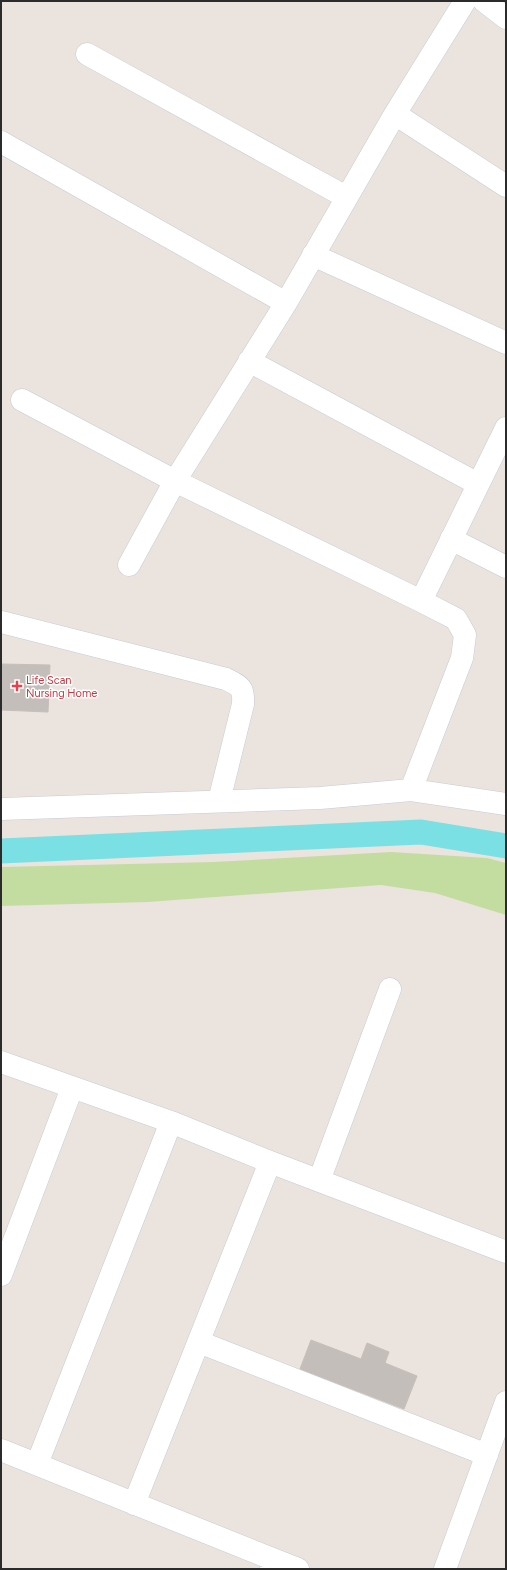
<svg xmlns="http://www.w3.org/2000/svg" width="507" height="1570" font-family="Figtree,sans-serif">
  <rect width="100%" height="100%" fill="#ebe3de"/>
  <!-- green -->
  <path fill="#c3dda0" d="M391 852 487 858 506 863V915L435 893 381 885 148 902 1 906V867L214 862Z"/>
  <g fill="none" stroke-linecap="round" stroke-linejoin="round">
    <!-- canal -->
    <path stroke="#7be0e4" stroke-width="25" d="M1 851 421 832 506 846"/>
  </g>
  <!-- building -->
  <path fill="#c4beba" stroke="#c7beb8" d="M1 664 50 665 48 712 1 710Z
    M311 1340 361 1359 367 1343 389 1352 385 1363 417 1376 404 1409 300 1369Z"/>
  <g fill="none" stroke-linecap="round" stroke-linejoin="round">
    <!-- minor casing -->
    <g stroke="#c6ccd3" stroke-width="23">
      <path id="minor" d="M484 1 506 18
        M87 54 346 197
        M395 114 506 186
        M1 142 286 303
        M313 255 506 343
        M249 361 478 484
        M22 400 175 481 421 601 456 619 465 635 462 658 411 790
        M451 539 506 567
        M129 565 175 481 286 303 395 114 465 1
        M421 601 506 428
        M1 622 226 679C240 686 244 687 243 704L219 801
        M1 809 320 798 411 790 506 804
        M1 1062 171 1122 270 1162 506 1252
        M319 1181 390 989
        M1 1275 72 1088
        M199 1342 487 1455
        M1 1450 275 1560
        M37 1464 171 1122
        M134 1504 270 1162
        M271 1569 275 1560 298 1569
        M445 1569 506 1402"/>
    </g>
    <!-- minor -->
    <use href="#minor" stroke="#fff" stroke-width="22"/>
  </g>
  <!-- markers -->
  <path fill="#e0444e" stroke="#fff" stroke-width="1.5" d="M15 680h4v4h4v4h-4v4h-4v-4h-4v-4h4z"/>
  <g text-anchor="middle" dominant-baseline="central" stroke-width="3" stroke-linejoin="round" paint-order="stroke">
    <!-- health labels -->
    <g font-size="11" fill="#be3a42" stroke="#fff" text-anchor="start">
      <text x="26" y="680">Life Scan<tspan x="26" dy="13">Nursing Home</tspan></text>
    </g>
  </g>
  <!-- border -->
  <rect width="507" height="1570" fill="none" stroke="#2b2b2b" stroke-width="4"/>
</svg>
